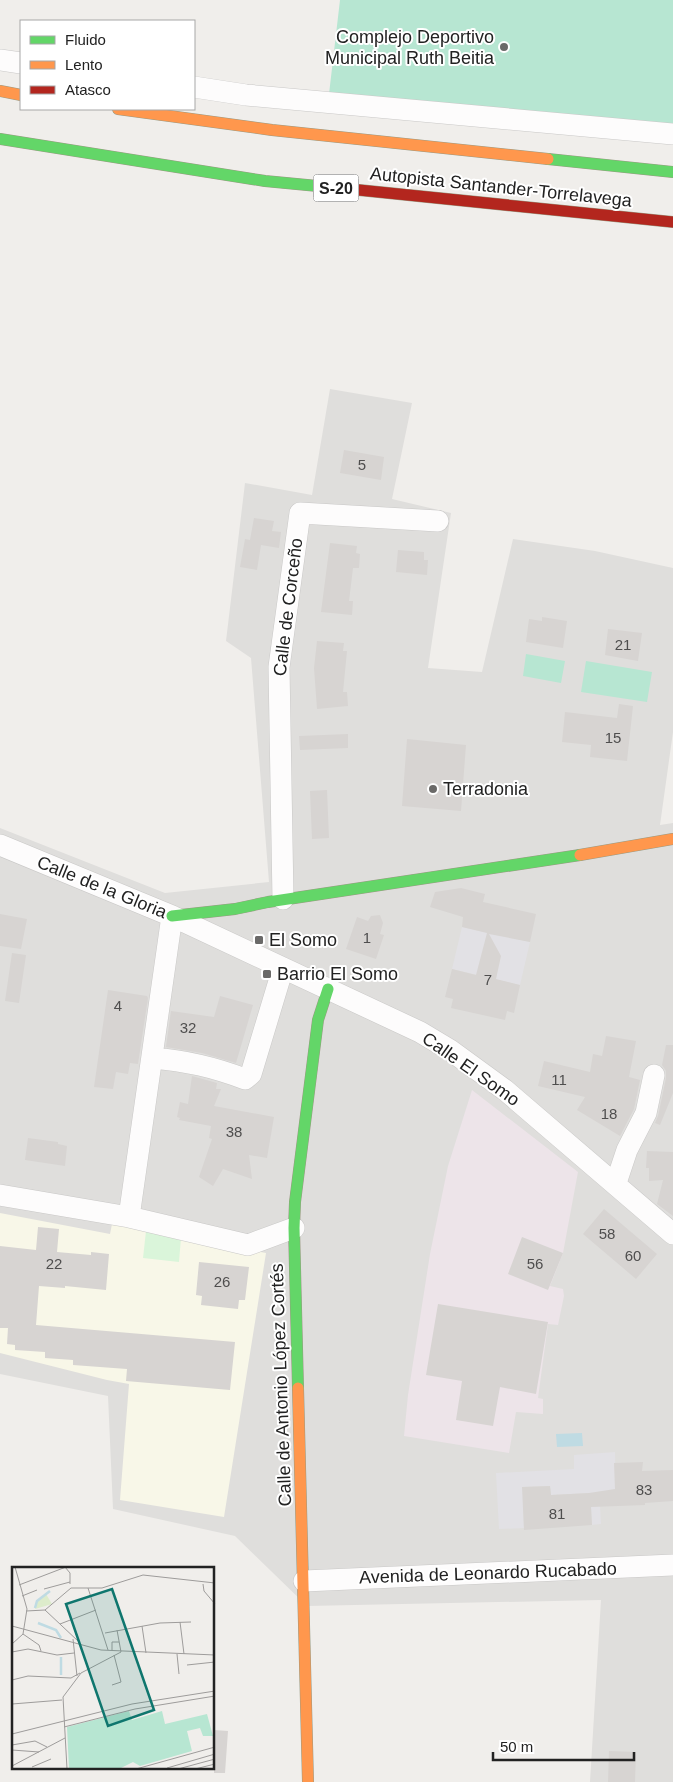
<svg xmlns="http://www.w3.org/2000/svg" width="673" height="1782" font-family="Arial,sans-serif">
  <rect width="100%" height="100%" fill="#f0eeeb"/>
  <!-- residential -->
  <path fill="#dfdedc" d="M330 389 412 403 392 499 451 513 428 668 482 672 513 539 595 551 673 568V732L660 825 673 823V1782H590L601 1600 307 1606 235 1536 113 1509 108 1396 0 1374V828L165 893 269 882 251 658 226 641 245 483 312 495Z"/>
  <!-- industrial -->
  <path fill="#ede4e9" d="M472 1090 578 1172 563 1253 550 1286 563 1289 564 1296 558 1325 548 1324 538 1398 543 1399V1414L516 1412 509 1453 404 1436 408 1395 430 1254 448 1166Z"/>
  <!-- education -->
  <path fill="#f8f7e8" d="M0 1213 110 1234 112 1224 266 1253 224 1517 120 1500 129 1384 107 1380 0 1353Z"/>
  <!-- park -->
  <path fill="#daf5da" d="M146 1231 181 1238 179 1262 143 1258Z"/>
  <!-- pitch -->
  <path fill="#b7e6d2" d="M340 0H673V124L329 94Z
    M526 654 565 661 561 683 523 676Z
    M586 661 652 672 647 702 581 692Z"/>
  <!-- plaza -->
  <path fill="#e2e1e5" d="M462 927 530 942 520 985 452 969Z
    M615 1452 616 1504 600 1505 601 1524 592 1525 590 1493 551 1495 550 1486 523 1487 524 1528 499 1529 496 1473 574 1469V1455Z"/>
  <!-- water -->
  <path fill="#bfdbe3" d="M582 1433 583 1446 557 1447 556 1434Z"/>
  <!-- building -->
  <path fill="#d7d4d2" d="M344 450 384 457 381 480 340 473Z
    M254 518 274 521 272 531 281 532 279 548 261 545 257 570 240 567 245 539 250 540Z
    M330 543 357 546 356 553 360 554 359 568H353L349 601H353L352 615 321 612Z
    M398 550 424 552V560H428L427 575 396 572Z
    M542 617 567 621 563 648 526 642 529 619 542 621Z
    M608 629 642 633 638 661 605 655Z
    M317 641 344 643 343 651H347L343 692H347L348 706 317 709 314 668Z
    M619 704 633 706 627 761 590 757 591 745 562 742 565 712 617 718Z
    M348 734V748L300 750 299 736Z
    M407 739 466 745 461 811 402 806Z
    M327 790 329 838 312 839 310 791Z
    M461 888 485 894 483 902 536 914 530 942 489 934 501 956 496 979 520 985 514 1013 507 1011 505 1020 451 1008 453 999 445 997 452 969 476 975 487 933 462 927 463 917 430 907 435 892Z
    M0 914 27 919 21 949 0 946Z
    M380 915 383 923 380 934 384 935 376 959 346 949 357 917 368 921 371 916Z
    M12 953 26 955 19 1003 5 1001Z
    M108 990 147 996 148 998 138 1064 130 1063 128 1074 116 1072 113 1089 94 1087Z
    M220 996 253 1005 236 1063 202 1053 166 1047 171 1011 214 1017Z
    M606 1036 636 1041 629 1077 640 1080 634 1109 620 1136 577 1110 585 1097 538 1086 544 1061 590 1072 593 1054 602 1056Z
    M666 1045H673V1093L660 1125 655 1123 658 1116 666 1078V1071L662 1065Z
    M192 1076 217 1083 216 1089H221L214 1106 274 1117 267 1158 249 1155 252 1179 223 1169 213 1186 199 1177 212 1139 209 1138 211 1126 179 1120 180 1118 177 1117 180 1102 188 1104Z
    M28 1138 58 1142V1144L67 1146 65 1166 25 1160Z
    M647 1151 673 1152V1216L657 1204 663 1180 649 1181V1168H646Z
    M604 1209 657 1254 636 1279 583 1234Z
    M38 1227 59 1229 57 1252 91 1255V1252L109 1254 106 1290 65 1286V1288L39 1286 36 1325 235 1342 230 1390 126 1381 127 1369 73 1365V1360L45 1358V1352L15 1350V1345L7 1344 8 1328H0V1246L36 1250Z
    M522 1237 563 1253 548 1290 508 1274Z
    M199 1262 249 1267 245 1300H239L238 1309 201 1305 202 1296 196 1295Z
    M438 1304 548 1322 536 1394 500 1387 493 1426 456 1420 462 1381 426 1375Z
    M643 1462 642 1471 673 1470V1501L645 1503V1505L591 1507 592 1525 524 1530 522 1487 550 1486 551 1495 589 1493 615 1489 614 1463Z
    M214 1730 228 1731 225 1773H214Z
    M609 1751 636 1752 635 1782H608Z"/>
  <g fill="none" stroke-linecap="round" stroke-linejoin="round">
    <!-- street casing -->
    <g stroke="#c9c8c7" stroke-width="22">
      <path id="street" d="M0 60 21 63
        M194 87 246 95 673 134
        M0 845 172 916 420 1032 450 1050 505 1090 673 1234
        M283 899 279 667 300 513 438 521
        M152 1058C187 1061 213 1067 245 1079L251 1074 283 968
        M616 1183 627 1150 646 1113 654 1075
        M0 1195 129 1217 248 1245 294 1228
        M129 1217 172 916
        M304 1581 673 1565"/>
    </g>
    <!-- fast casing -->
    <g stroke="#999a82" stroke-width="12">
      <path id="fast" d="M0 139 265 181 349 189
        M548 159 673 172
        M172 916 235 909 268 902 580 855
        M298 1388 294 1228 295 1202 318 1020 328 989"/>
    </g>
    <!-- slow casing -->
    <g stroke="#999a82" stroke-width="12">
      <path id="slow" d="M0 91 21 95
        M118 109 272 130 548 159
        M580 855 673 839
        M298 1388 308 1782"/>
    </g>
    <!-- jam casing -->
    <g stroke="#999a82" stroke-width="12">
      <path id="jam" d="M349 189 673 222"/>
    </g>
    <!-- street -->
    <use href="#street" stroke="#fdfcfc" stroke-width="21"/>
    <!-- fast -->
    <use href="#fast" stroke="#63d668" stroke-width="11"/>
    <!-- slow -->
    <use href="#slow" stroke="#ff974d" stroke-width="11"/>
    <!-- jam -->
    <use href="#jam" stroke="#b3261e" stroke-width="11"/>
  </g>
  <!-- markers -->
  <g fill="#6a6968" stroke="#fff" stroke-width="2">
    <circle cx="504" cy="47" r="5"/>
    <circle cx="433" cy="789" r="5"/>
    <rect x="254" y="935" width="10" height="10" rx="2.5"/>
    <rect x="262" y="969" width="10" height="10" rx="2.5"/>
  </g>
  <g text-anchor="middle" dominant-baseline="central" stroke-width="4" stroke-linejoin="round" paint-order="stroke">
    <!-- number labels -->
    <g font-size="15" fill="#4f4e4e">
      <text x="362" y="464">5</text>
      <text x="623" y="644">21</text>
      <text x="613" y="737">15</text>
      <text x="367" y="937">1</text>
      <text x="488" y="979">7</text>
      <text x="118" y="1005">4</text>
      <text x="188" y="1027">32</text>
      <text x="559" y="1079">11</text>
      <text x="609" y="1113">18</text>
      <text x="234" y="1131">38</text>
      <text x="607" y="1233">58</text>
      <text x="633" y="1255">60</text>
      <text x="54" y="1263">22</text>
      <text x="535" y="1263">56</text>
      <text x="222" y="1281">26</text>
      <text x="644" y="1489">83</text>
      <text x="557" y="1513">81</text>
    </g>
    <!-- shield labels -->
    <rect fill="#fff" stroke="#646464" stroke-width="1" x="313.5" y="174.5" width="45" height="27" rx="4"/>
    <g font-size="16" font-weight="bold" fill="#222">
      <text x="336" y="188">S-20</text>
    </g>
    <!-- poi labels -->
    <g font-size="18" fill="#222" stroke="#fff" text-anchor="start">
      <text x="494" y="37" text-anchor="end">Complejo Deportivo<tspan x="494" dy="21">Municipal Ruth Beitia</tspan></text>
      <text x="443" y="789">Terradonia</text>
      <text x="269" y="940">El Somo</text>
      <text x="277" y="974">Barrio El Somo</text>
    </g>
    <!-- street labels -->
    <g font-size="18" fill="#222" stroke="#fff">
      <text transform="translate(501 187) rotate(6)">Autopista Santander-Torrelavega</text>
      <text transform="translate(288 607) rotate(-83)">Calle de Corceño</text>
      <text transform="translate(102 887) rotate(22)">Calle de la Gloria</text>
      <text transform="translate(471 1069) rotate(35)">Calle El Somo</text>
      <text transform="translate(281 1385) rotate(-92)">Calle de Antonio López Cortés</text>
      <text transform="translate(488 1573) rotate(-2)">Avenida de Leonardo Rucabado</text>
    </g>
  </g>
  <!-- overview -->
  <g transform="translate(12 1567)">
    <rect width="202" height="202" fill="#f0eeeb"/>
    <path d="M34 27 40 37 23 42 25 35Z" fill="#ddeccb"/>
    <path d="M117 144 120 153 150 144 153 157 195 147 201 169H191L188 161 175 164 180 184 128 199 121 195 107 202H57L55 160Z" fill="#b7e6d2"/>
    <path fill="none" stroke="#bfdbe3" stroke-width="2.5" d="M23 41 25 34 38 24M26 56 44 63 49 71M49 90V108"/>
    <path fill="none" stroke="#9e9c9b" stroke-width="1" d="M53 0 58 6V17M191 17 192 24 203 37M7 18 54 0M76 21 96 83M32 22 58 15M10 29 25 23M33 43 66 74M14 44 33 43 59 21H90L131 8 203 16M168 55 172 87M48 57 84 43M0 59 89 83 203 88M130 59 134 86M105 63 109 85M93 66 148 56 179 55M11 67 27 78 29 84M61 72 65 109M0 77 11 67 15 42 3 0M100 84V75H107M0 85 16 82 45 88 62 86M165 87 167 107M175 98 203 95M0 113 16 109 59 111 68 106M100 118 109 115 102 88M0 137 50 133M52 160 123 142 203 129M0 167 120 137 203 124M0 178 23 174 35 180M0 183 27 185M0 199 53 171M20 200 39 192M155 201 203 187M55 202 51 130 69 106 109 85M124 202 203 180M166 202 203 192M183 202 203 197"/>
    <path fill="#0f766e" fill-opacity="0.15" stroke="#0f766e" stroke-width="2.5" d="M100 22 142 143 96 159 54 37Z"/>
    <rect width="202" height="202" fill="none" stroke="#222" stroke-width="2.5"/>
  </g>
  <!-- legend -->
  <rect x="20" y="20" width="175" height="90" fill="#ffffff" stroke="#a7a7a7"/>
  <rect x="30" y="36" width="25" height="8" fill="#63d668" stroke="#a7a7a7"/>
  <text x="65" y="45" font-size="15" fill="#222222">Fluido</text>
  <rect x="30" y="61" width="25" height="8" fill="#ff974d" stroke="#a7a7a7"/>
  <text x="65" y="70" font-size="15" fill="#222222">Lento</text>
  <rect x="30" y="86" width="25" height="8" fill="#b3261e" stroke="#a7a7a7"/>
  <text x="65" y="95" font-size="15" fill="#222222">Atasco</text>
  <!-- scale -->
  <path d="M493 1752v8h141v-8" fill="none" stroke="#222222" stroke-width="2.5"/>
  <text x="500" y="1752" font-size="15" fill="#222222" stroke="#ffffff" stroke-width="4" paint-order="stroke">50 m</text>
</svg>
